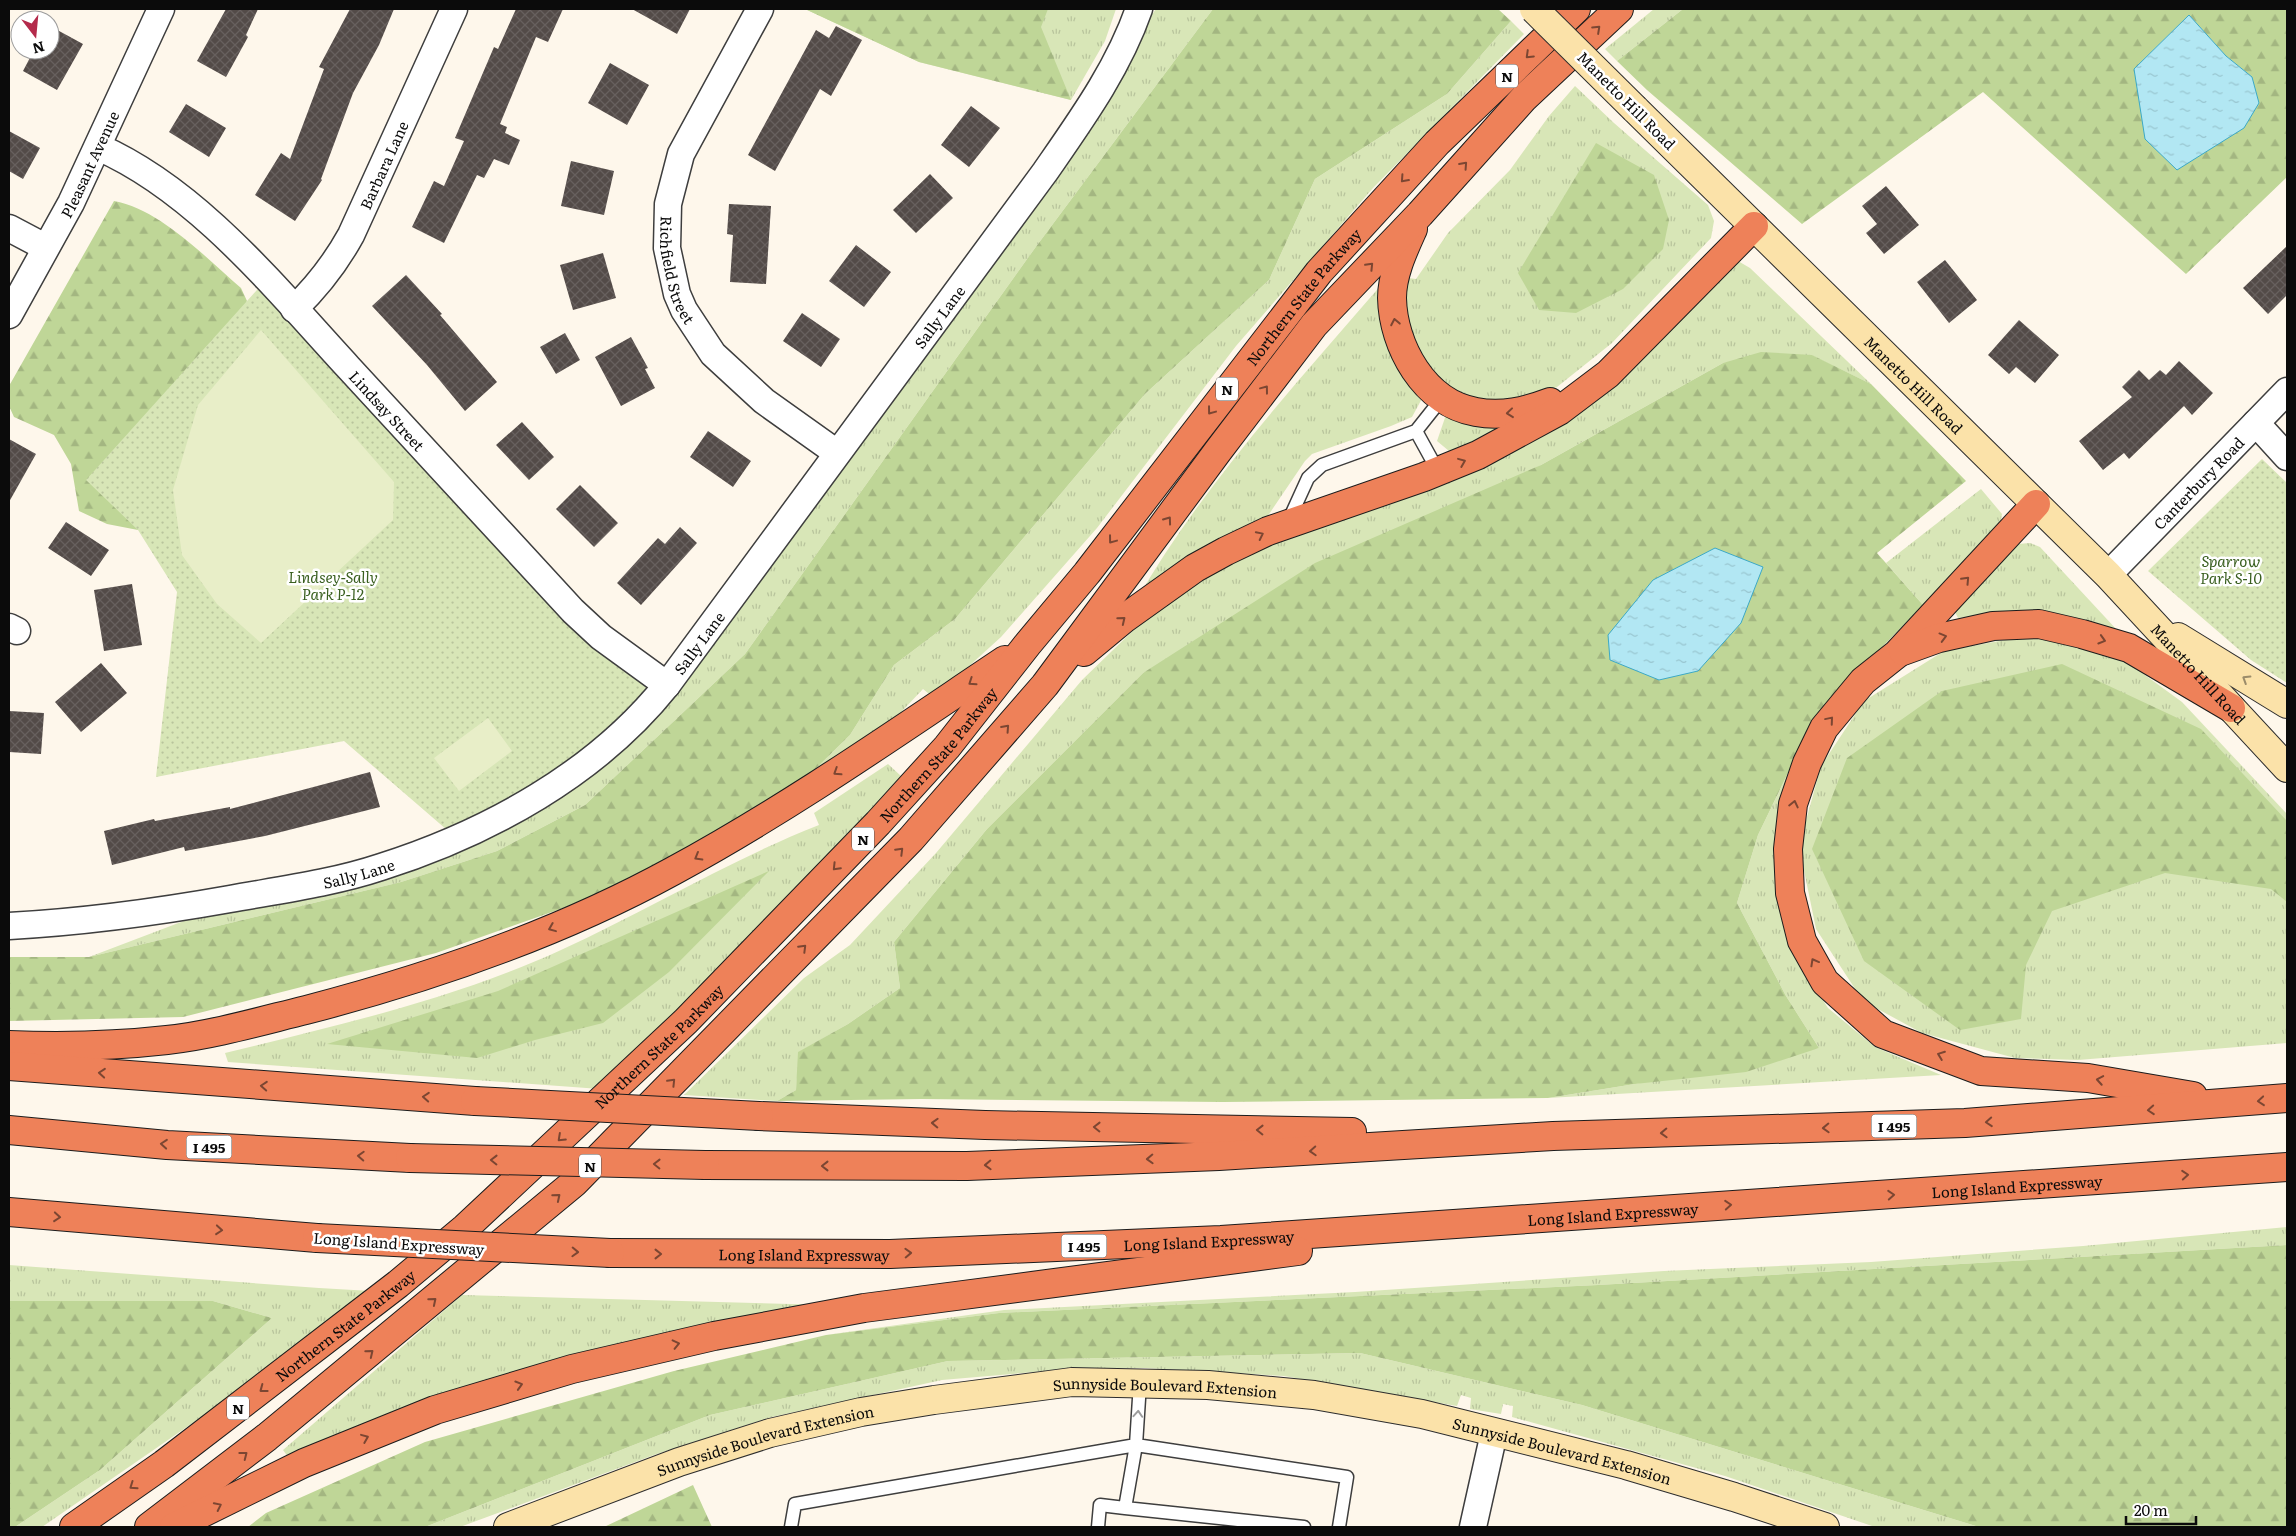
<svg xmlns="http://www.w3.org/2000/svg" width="2296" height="1536" font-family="Literata,serif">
  <defs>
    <pattern id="grass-tufts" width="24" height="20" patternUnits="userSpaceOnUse" patternTransform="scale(1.25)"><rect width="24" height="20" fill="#d8e6b7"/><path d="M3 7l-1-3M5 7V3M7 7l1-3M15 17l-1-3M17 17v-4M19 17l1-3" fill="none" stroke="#b8c49c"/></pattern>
    <pattern id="forest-firs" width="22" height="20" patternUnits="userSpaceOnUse" patternTransform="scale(1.25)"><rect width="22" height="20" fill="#bfd697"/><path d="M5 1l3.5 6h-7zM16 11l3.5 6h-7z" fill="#a3b681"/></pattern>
    <pattern id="park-dots" width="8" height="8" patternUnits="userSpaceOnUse" patternTransform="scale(1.25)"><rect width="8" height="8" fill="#d8e6b7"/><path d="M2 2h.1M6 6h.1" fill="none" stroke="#b8c49c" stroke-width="1.8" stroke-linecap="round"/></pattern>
    <pattern id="water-ripples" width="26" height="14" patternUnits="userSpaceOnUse" patternTransform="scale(1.25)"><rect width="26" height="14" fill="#b2e7f3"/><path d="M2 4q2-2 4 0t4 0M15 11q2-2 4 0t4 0" fill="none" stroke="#98c5cf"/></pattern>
    <pattern id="building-cross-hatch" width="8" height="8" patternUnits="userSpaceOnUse" patternTransform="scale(1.25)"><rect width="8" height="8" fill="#534b48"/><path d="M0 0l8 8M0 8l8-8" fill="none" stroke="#67605e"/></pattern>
  </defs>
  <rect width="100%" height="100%" fill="#fef7eb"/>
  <!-- grass -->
  <path fill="url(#grass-tufts)" d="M805 9H1116L1105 41 1071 100 919 62Z
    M1156 9H1213L1035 248 745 654 585 805 497 851 401 882 89 957 276 886 454 836 661 685Z
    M1654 9H1683L1617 61 1605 49Z
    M1511 21 1524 34 1373 188 1236 346 1097 528 1001 637 934 698 923 689 866 749 793 791 850 735 894 665 955 619 1145 394 1269 280 1315 179 1447 94Z
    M1575 86 1614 123 1708 205 1714 221 1711 238 1612 343 1557 387 1508 406 1459 399 1431 373 1407 338 1402 299 1408 278 1416 279 1448 233 1510 170 1549 116Z
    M1738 261 1750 268 1871 384 1811 355 1723 363 1541 465 1143 673 987 829 894 942 900 988 848 1024 799 1052 796 1090 777 1101 684 1095 804 978 850 945 936 853 1082 680 1143 621 1217 569 1277 540 1445 482Z
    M1382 284 1425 393 1412 417 1391 426 1312 454 1305 461 1263 523 1136 601C1202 486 1295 385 1382 284Z
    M1448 409 1507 425 1455 456 1437 441Z
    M1981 489 2002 514 2000 525 1991 538 1923 605 1886 563Z
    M2030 543 2040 547 2130 644 1993 614 1958 618 1953 608 2018 544Z
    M2027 636 2112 651 2182 702 2287 814V1043L2078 1060 2015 1058 1922 1033 1863 1001 1816 929 1799 846 1821 766 1864 701 1944 651Z
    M1793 763 1776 821 1775 891 1793 954 1828 1008 1875 1047 1941 1075 1548 1098 1635 1084 1819 1048 1786 996 1737 903 1758 835Z
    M888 764 901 776 815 871 600 1089 228 1062 225 1053C339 1025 454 999 561 950 648 910 730 860 819 825L814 813Z
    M2287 1227V1245L1598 1285 999 1313 826 1335 1004 1310 1355 1292 1664 1271 1871 1262 2083 1246Z
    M9 1265 319 1288 371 1291 249 1384 42 1527H15L100 1470 272 1318 213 1301H9Z
    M462 1295 829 1305 291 1461 283 1450Z
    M1360 1353 1582 1405 1979 1527H1875L1725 1476 1512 1417 1513 1406 1503 1404 1501 1414 1470 1409 1471 1398 1461 1395 1457 1406 1284 1376 1144 1368 1058 1370 942 1380 772 1417 654 1455 460 1527H425L710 1415 948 1361Z"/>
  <!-- forest -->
  <path fill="url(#forest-firs)" fill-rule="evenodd" d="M805 9H1048L1041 27 1071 100 919 62Z
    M1213 9H1498L1511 21 1447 94 1315 179 1269 280 1145 394 955 619 894 665 850 735 793 791 690 854 586 900 436 953 183 1017 9 1021V957H89L401 882 497 851 585 805 745 654 1035 248Z
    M1683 9H2287V177L2186 274 1983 92 1802 224 1647 90 1617 61ZM2189 15 2226 56 2252 77 2134 69Z
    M1596 143 1654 175 1669 220 1663 249 1623 289 1576 313 1539 310 1518 273Z
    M114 201C160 209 206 258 241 288L247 301 138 530 107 524 79 511 71 464 54 435 14 417 9 406V386Z
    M1761 352 1812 355 1871 384 1966 481 1877 553 1923 605 1816 715 1758 835 1737 903 1786 996 1819 1048 1746 1072 1635 1084 1548 1098 1223 1102 922 1099 777 1101 796 1090 798 1052 848 1024 900 988 894 942 987 829 1143 673 1315 563 1541 465 1723 363Z
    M2062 664 2201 729 2287 821V902L2271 889 2165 873 2052 911 2026 965 2021 1019 1960 1030 1864 961 1812 849 1847 758 1942 691Z
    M769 871 669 972 603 1023 535 1040 477 1058 327 1044 498 991Z
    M2287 1245V1527H1979L1582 1405 1360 1353 948 1361 710 1415 425 1527H248L266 1513 425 1442 674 1371 826 1335 999 1313 1598 1285Z
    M9 1301H213L272 1318 100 1470 15 1527H9Z
    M693 1485 712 1527H604Z"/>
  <!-- park -->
  <path fill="url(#park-dots)" d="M266 280 661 685 606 741 454 836 344 741 156 777 177 592 138 530 86 480Z
    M2262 459 2287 483V683L2251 660 2148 571Z"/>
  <!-- pitch -->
  <path fill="#e8eec8" d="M261 330 394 482 393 520 261 643 217 604 182 555 173 490 198 405Z
    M488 718 512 751 459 791 434 758Z"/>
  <!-- water -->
  <path fill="url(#water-ripples)" stroke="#3ca9c6" d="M2189 15 2226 56 2252 77 2259 103 2244 128 2177 170 2145 139 2134 69Z
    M1715 548 1763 567 1741 623 1698 671 1659 680 1610 660 1608 635 1653 580Z"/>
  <!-- building -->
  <path fill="url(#building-cross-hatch)" d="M226 9H258L246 35 248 37 226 77 197 61Z
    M350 9H394L379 45 353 93 321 179 322 180 295 221 255 195 281 153 290 159 324 69 319 67Z
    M516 9H563L548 42 536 37 500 124 507 127 505 133 520 140 509 165 494 159 484 178 477 175 444 243 412 227 434 181 444 186 464 141 455 138 494 47 498 49Z
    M632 9H690L677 34Z
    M50 26 83 44 57 90 23 71 34 50H50Z
    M836 26 862 40 831 96 820 89 775 171 748 155 816 30 829 38Z
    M610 63 649 85 627 125 588 103Z
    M186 104 226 128 209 157 169 132Z
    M971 106 1000 128 969 167 941 145Z
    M9 131 40 148 23 179 9 171Z
    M571 161 614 171 604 215 561 206Z
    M930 174 953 198 916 233 893 210Z
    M1886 186 1919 225 1884 254 1866 233 1877 224 1862 206Z
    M729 204 771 206 766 284 730 282 733 235 727 234Z
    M856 245 891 272 864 307 829 281Z
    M2287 246V295L2268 314 2243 288Z
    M603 253 616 298 573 310 560 265Z
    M1945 260 1977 300 1949 323 1917 282Z
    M406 275 442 314 440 315 497 382 465 411 427 365 372 306Z
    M802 313 840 339 821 367 783 341Z
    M2019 320 2059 355 2035 383 2016 367 2009 374 1988 355Z
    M565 333 580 360 556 374 540 347Z
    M631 337 648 368 645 369 655 388 621 406 595 357Z
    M2179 361 2213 393 2192 415 2184 406 2129 459 2124 453 2103 470 2079 441 2132 397 2122 387 2139 370 2149 380 2160 370 2166 375Z
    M522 422 554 457 529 480 496 445Z
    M708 431 751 461 733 487 690 457Z
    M9 439 36 454 9 502Z
    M580 485 618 523 594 547 556 509Z
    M66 522 109 550 91 576 48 548Z
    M680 527 697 543 641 605 617 583 658 538 665 544Z
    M132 584 142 645 104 651 94 590Z
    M101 663 127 693 81 732 55 702Z
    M9 711 44 713 41 754 9 752Z
    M370 772 380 807 265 836 185 851 184 847 112 865 104 831 154 819 155 821 230 807V809Z"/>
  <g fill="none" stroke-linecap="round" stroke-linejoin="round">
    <!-- service casing -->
    <g stroke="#3e3e3e" stroke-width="15">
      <path id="service" d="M1416 431 1443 397
        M1288 522 1308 478 1322 465 1416 431 1438 471
        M1140 1383 1136 1445 1125 1508 1304 1527
        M791 1527 795 1504 1136 1445 1347 1477 1339 1527
        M1098 1527 1100 1505 1125 1508"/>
    </g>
    <!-- minor casing -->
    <g stroke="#3e3e3e" stroke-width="29">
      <g id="minor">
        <path id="s1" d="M760 9 681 154 668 204 667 248 677 294 684 310 713 354 764 401 837 453"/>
        <path id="s2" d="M98 147C197 190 276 289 348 367 423 449 498 530 573 611L601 637 667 685"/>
        <path d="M9 228 45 247"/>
        <path id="s3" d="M294 309C318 286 335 264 351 235L454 9"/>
        <path id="s4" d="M9 315 71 203 161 9"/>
        <path d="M2256 423 2287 457"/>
        <path id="s5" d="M2108 575 2287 391"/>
        <path d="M9 627 17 631"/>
        <path id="s6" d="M9 926C82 922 157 912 230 899 280 890 333 883 381 867 488 833 596 774 667 685L1045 172C1081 120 1118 69 1139 9"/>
        <path d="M1473 1527 1494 1433"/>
      </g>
    </g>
    <!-- secondary casing -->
    <g stroke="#2d2d2d" stroke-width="30">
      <g id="secondary">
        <path id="s7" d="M1635 109 2108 575 2287 768"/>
        <path d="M2178 637 2287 704"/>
        <path id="s8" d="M508 1527 679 1462 770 1433 861 1412 934 1400 1072 1382 1208 1385 1314 1395 1422 1414 1626 1465 1734 1497 1825 1527"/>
      </g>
    </g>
    <!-- motorway casing -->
    <g stroke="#1c1c1c" stroke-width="30">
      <g id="motorway">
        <path d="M1413 229C1404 249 1392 274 1392 298 1393 346 1424 403 1476 412 1502 417 1526 411 1550 402"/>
        <path d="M2036 504 1897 654 1863 681 1824 728 1807 763 1793 804 1788 849 1790 893 1802 941 1825 982 1883 1034 1981 1071 2088 1078 2193 1096"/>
        <path d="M1903 651 1939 638 1993 626 2039 624 2082 634 2129 648 2231 708"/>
        <path d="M1084 652 1125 618 1195 568 1226 551 1268 531 1424 477 1478 455 1559 411 1608 374 1754 226"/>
        <path d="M9 1045C62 1047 114 1046 167 1040 213 1035 261 1021 306 1010 433 977 558 934 673 871 789 808 896 733 1005 660"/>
        <path d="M9 1066 475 1101"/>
        <path d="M759 1116 985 1125 1352 1132"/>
        <path d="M9 1130 167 1145 410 1158"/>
        <path d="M705 1165 967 1166 1219 1156 1553 1136 1965 1123 2287 1098"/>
        <path d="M9 1212 317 1238"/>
        <path id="s9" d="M610 1253 890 1254 1221 1240 2287 1167"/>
        <path id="s10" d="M74 1527 164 1464 398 1284 465 1228 686 1021 878 823 947 747 1027 645 1087 573 1319 272 1437 143 1576 9"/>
        <path d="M149 1527 267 1437 574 1183 911 839 1045 685 1218 451 1314 325 1420 214 1524 98 1619 9"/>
        <path d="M174 1527 304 1463 435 1410 572 1369 714 1336 864 1308 1298 1251"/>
      </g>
    </g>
    <!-- service -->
    <use href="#service" stroke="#fff" stroke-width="12"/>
    <!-- minor -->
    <use href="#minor" stroke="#fff" stroke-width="26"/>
    <!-- secondary -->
    <use href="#secondary" stroke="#fbe2a9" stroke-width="28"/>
    <!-- motorway -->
    <use href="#motorway" stroke="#ee8159" stroke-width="28"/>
    <!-- secondary-bridge casing -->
    <g stroke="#2d2d2d" stroke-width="30" stroke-linecap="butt">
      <path id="secondary-bridge" d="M1534 9 1635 109"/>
    </g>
    <!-- motorway-bridge casing -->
    <g stroke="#1c1c1c" stroke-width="30" stroke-linecap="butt">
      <path id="motorway-bridge" d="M475 1101 759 1116
        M410 1158 705 1165
        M317 1238 610 1253"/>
    </g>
    <!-- secondary-bridge -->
    <use href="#secondary-bridge" stroke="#fbe2a9" stroke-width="28"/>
    <!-- motorway-bridge -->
    <use href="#motorway-bridge" stroke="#ee8159" stroke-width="28"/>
  </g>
  <!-- one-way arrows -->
  <defs><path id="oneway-chevron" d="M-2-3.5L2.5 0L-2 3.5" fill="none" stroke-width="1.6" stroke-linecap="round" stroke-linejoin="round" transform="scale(1.25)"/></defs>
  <g stroke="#7c4632">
    <use href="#oneway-chevron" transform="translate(1597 29) rotate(-43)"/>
    <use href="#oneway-chevron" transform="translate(1529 55) rotate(136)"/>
    <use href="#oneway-chevron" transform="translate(1464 165) rotate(-48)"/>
    <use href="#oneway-chevron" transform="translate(1404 179) rotate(132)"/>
    <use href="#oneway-chevron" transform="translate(1370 266) rotate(-46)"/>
    <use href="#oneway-chevron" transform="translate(1395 322) rotate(-101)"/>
    <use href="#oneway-chevron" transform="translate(1265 389) rotate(-53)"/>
    <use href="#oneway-chevron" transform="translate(1211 411) rotate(127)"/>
    <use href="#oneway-chevron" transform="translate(1510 413) rotate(174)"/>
    <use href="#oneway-chevron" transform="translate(1462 462) rotate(-22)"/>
    <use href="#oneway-chevron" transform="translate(1168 520) rotate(-54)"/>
    <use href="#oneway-chevron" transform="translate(1260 535) rotate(-26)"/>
    <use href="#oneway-chevron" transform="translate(1112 540) rotate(127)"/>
    <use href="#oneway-chevron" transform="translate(1966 580) rotate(-47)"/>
    <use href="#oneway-chevron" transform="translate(1122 620) rotate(-39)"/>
    <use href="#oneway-chevron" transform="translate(1943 637) rotate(-15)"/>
    <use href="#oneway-chevron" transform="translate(2102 640) rotate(17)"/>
    <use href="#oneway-chevron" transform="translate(972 682) rotate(146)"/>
    <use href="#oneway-chevron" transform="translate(1830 720) rotate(-50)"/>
    <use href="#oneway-chevron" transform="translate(1006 728) rotate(-48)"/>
    <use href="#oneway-chevron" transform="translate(837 772) rotate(147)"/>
    <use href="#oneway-chevron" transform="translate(1794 804) rotate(-77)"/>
    <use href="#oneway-chevron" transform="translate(900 851) rotate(-45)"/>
    <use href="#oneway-chevron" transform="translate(698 857) rotate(150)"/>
    <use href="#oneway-chevron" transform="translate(836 867) rotate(134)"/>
    <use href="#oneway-chevron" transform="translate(552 928) rotate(158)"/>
    <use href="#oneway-chevron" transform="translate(803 948) rotate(-45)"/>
    <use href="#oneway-chevron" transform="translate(1814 962) rotate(-119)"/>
    <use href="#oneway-chevron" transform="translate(1941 1055) rotate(-159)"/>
    <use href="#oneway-chevron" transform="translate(102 1073) rotate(-175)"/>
    <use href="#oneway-chevron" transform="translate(2100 1080) rotate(-170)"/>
    <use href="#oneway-chevron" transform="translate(672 1082) rotate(-46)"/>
    <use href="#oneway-chevron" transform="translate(264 1086) rotate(-176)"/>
    <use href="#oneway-chevron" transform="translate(426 1097) rotate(-176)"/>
    <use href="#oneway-chevron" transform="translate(2261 1101) rotate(175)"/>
    <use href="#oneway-chevron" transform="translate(2151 1110) rotate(176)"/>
    <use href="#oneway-chevron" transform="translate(1989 1122) rotate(176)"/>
    <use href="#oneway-chevron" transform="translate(935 1123) rotate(-178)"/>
    <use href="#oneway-chevron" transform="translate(1097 1127) rotate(-179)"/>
    <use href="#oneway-chevron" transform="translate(1826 1128) rotate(178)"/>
    <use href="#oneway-chevron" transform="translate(1260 1130) rotate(-179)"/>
    <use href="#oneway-chevron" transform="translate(1664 1133) rotate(178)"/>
    <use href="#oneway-chevron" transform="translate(561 1138) rotate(137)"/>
    <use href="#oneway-chevron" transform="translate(164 1144) rotate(-175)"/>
    <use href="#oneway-chevron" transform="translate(1313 1151) rotate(177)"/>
    <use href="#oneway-chevron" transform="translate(361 1156) rotate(-177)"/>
    <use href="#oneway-chevron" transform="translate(1150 1159) rotate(178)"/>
    <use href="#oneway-chevron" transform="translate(494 1160) rotate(-179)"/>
    <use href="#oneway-chevron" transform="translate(657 1164) rotate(-179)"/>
    <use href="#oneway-chevron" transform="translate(988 1165) rotate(178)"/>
    <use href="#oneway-chevron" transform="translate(825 1166) rotate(-180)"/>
    <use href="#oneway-chevron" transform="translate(2185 1175) rotate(-4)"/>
    <use href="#oneway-chevron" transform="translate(1891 1195) rotate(-4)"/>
    <use href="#oneway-chevron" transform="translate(557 1197) rotate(-40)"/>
    <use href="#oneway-chevron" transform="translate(1728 1205) rotate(-4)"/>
    <use href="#oneway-chevron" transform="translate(57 1217) rotate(5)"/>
    <use href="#oneway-chevron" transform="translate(219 1230) rotate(5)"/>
    <use href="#oneway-chevron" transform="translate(575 1252) rotate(2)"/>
    <use href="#oneway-chevron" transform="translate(908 1253) rotate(-2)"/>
    <use href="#oneway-chevron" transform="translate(658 1254)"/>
    <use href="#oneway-chevron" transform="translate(433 1301) rotate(-40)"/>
    <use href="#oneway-chevron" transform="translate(676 1344) rotate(-13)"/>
    <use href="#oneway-chevron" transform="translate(370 1353) rotate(-39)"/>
    <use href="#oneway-chevron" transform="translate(519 1385) rotate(-17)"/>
    <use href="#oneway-chevron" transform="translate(263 1389) rotate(143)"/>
    <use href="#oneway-chevron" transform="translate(365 1438) rotate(-22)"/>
    <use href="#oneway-chevron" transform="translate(244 1455) rotate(-38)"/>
    <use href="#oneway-chevron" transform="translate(133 1486) rotate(145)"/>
    <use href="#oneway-chevron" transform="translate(218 1506) rotate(-26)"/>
  </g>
  <use stroke="#9b8c6a" href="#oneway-chevron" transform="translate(2246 679) rotate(-148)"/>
  <use stroke="#9d9d9d" href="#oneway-chevron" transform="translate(1138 1414) rotate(-86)"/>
  <g text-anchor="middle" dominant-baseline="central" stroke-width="5" stroke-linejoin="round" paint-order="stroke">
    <!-- shield labels -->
    <g fill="#fff" stroke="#545454" stroke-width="1">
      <rect x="1496" y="64.5" width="22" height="23" rx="4"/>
      <rect x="1216" y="377.5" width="22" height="23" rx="4"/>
      <rect x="852" y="827.5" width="22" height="23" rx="4"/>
      <rect x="1871.5" y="1114.5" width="45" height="23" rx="4"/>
      <rect x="186.5" y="1135.5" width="45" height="23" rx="4"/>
      <rect x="579" y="1154.5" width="22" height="23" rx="4"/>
      <rect x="1061.5" y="1234.5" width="45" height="23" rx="4"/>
      <rect x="227" y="1396.5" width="22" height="23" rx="4"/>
    </g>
    <g font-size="14" font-weight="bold" fill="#0b0b0b">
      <text x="1507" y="76">N</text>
      <text x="1227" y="389">N</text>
      <text x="863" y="839">N</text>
      <text x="1894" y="1126">I 495</text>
      <text x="209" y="1147">I 495</text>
      <text x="590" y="1166">N</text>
      <text x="1084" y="1246">I 495</text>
      <text x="238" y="1408">N</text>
    </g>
    <!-- street labels -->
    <g font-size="15" fill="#0b0b0b" stroke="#fff">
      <text transform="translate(1627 100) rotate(45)">Manetto Hill Road</text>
      <text stroke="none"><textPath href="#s4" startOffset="171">Pleasant Avenue</textPath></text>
      <text stroke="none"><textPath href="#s3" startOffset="171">Barbara Lane</textPath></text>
      <text stroke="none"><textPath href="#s1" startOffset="284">Richfield Street</textPath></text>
      <text stroke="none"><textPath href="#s10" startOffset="1748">Northern State Parkway</textPath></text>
      <text stroke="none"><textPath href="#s6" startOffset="1179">Sally Lane</textPath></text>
      <text stroke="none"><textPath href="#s7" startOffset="392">Manetto Hill Road</textPath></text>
      <text stroke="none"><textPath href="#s2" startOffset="394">Lindsay Street</textPath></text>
      <text stroke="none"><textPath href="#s5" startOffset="129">Canterbury Road</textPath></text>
      <text stroke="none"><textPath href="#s6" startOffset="774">Sally Lane</textPath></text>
      <text stroke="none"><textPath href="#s7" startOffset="798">Manetto Hill Road</textPath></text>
      <text stroke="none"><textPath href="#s10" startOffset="1162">Northern State Parkway</textPath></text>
      <text stroke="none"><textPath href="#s6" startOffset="354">Sally Lane</textPath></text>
      <text stroke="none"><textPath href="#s10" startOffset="758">Northern State Parkway</textPath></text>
      <text stroke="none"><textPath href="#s9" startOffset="1409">Long Island Expressway</textPath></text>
      <text stroke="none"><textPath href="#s9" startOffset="1004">Long Island Expressway</textPath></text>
      <text stroke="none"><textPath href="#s9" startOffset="599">Long Island Expressway</textPath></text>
      <text transform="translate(399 1243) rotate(4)">Long Island Expressway</text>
      <text stroke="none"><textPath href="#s9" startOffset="194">Long Island Expressway</textPath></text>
      <text stroke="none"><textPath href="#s10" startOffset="338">Northern State Parkway</textPath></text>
      <text stroke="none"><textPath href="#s8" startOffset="678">Sunnyside Boulevard Extension</textPath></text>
      <text stroke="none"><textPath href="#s8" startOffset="272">Sunnyside Boulevard Extension</textPath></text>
      <text stroke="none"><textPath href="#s8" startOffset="1082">Sunnyside Boulevard Extension</textPath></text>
    </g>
    <!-- park labels -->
    <g font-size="15" font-style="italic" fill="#395f1f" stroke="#fff">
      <text x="2231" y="560">Sparrow<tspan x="2231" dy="17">Park S-10</tspan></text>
      <text x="333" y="576">Lindsey-Sally<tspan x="333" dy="17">Park P-12</tspan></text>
    </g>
  </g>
  <!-- border -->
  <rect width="2296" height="1536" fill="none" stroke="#0b0b0b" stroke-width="20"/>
  <!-- north arrow -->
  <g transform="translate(35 35) rotate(164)"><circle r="24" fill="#ffffff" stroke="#9d9d9d"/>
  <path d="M0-4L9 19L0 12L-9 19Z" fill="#b42a4b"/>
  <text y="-8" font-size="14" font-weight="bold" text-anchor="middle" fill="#0b0b0b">N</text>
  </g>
  <!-- scale -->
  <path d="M2126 1516v8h70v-8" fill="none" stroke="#0b0b0b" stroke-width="2.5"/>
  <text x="2134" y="1516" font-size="15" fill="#0b0b0b" stroke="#ffffff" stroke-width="4" paint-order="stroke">20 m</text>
</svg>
